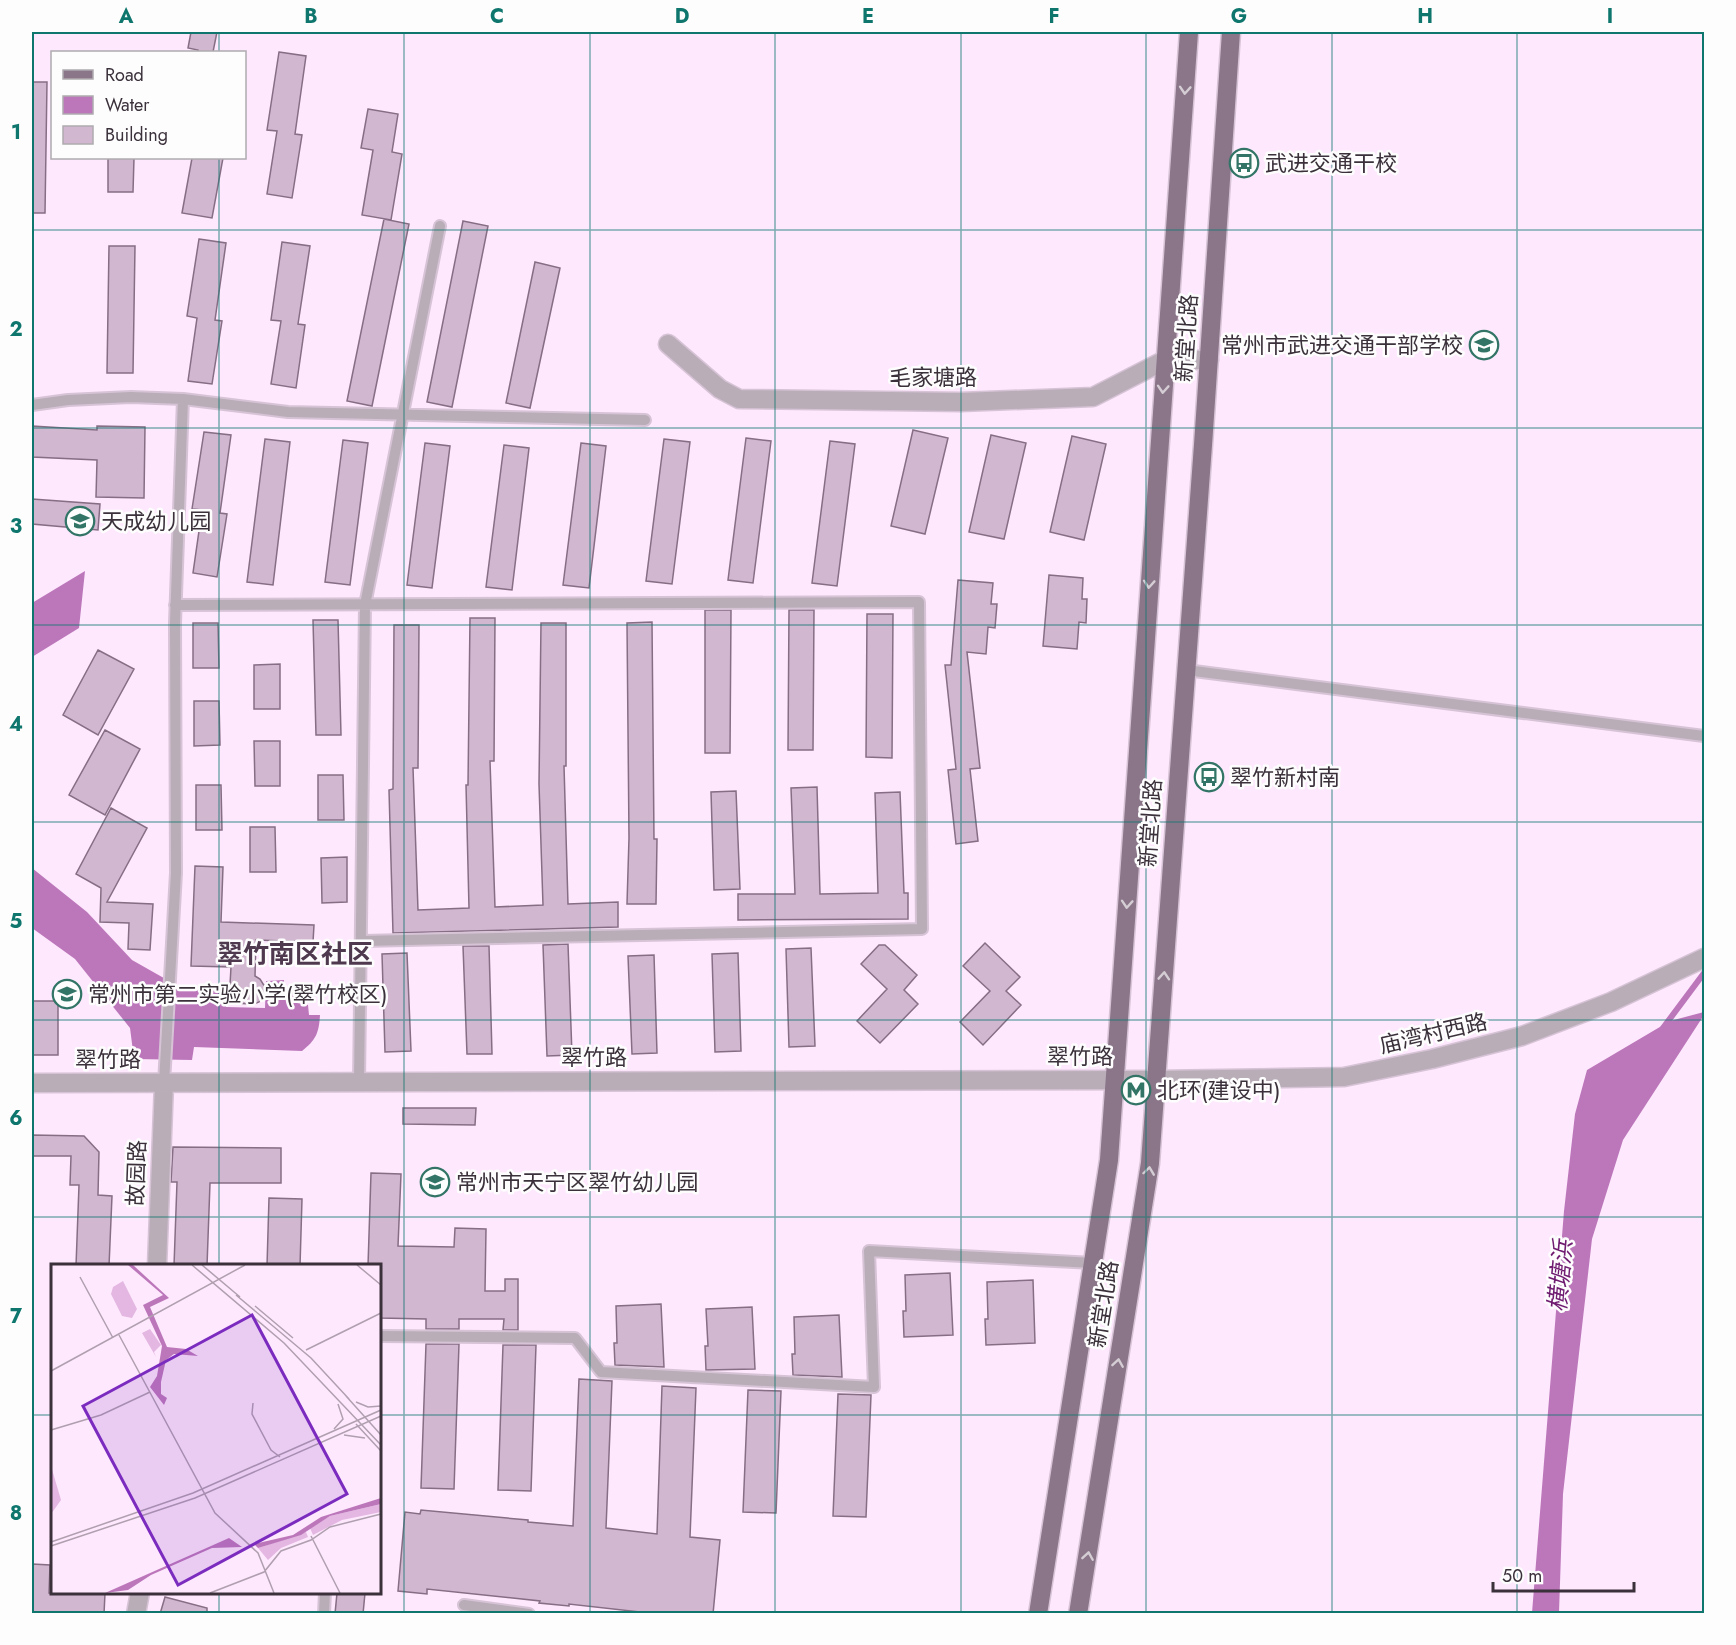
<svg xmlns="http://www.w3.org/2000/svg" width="1736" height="1645" font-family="Jost,'Noto Sans SC',sans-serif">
  <rect width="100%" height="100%" fill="#fee8fd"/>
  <!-- water -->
  <path fill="#bc77bb" d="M85 571 79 628 32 657V603Z
    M32 868 87 912 132 960 185 990 225 991 226 1007 265 1008 266 981 284 980V991L296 992 297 1003 308 1005 309 1015H320C319 1033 316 1040 302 1051L194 1047 192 1060 134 1059 130 1028 75 959 32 928Z
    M1704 1012V1015L1623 1140 1592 1239 1563 1494 1559 1613H1532L1564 1211 1575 1114 1587 1070 1670 1021Z"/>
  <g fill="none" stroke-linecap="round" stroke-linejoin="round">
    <!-- stream -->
    <path stroke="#bc77bb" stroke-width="6" d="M1663 1028 1704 973"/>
  </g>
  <!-- building -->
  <path fill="#d2b7d1" stroke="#866e85" stroke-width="1.5" d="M191 32H217L213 52H198V50L188 48Z
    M279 52 306 56 295 134 302 135 292 198 267 194 277 131 267 130Z
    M32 82H47L45 213H32Z
    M368 109 398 114 392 152 402 154 391 220 362 215 373 150 361 148Z
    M108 158H134L133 192H108Z
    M192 158H223L212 218 182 213Z
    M384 219 409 224 372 406 347 401Z
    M463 221 488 226 452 407 427 402Z
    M199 239 226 243 215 320 222 321 212 384 188 381 197 318 187 316Z
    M282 242 310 246 298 324 305 325 296 388 271 384 281 321 271 320Z
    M109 246H135L133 373H107Z
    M535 262 560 268 530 408 506 403Z
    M32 426 97 430V426L145 427 144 498 96 497 97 460 32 457Z
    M913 430 948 438 925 534 891 526Z
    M204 432 231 435 220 513 227 514 217 577 193 573 202 510 192 509Z
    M991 435 1026 443 1004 539 969 532Z
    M1072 436 1106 444 1084 540 1050 532Z
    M746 438 771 441 753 583 728 580Z
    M265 439 290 442 273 585 247 582Z
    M664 439 690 442 672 584 646 581Z
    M343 440 368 443 350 585 325 582Z
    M830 441 855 444 837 586 812 583Z
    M425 443 450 446 432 588 407 585Z
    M581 443 606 446 589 588 563 585Z
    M504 445 529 448 512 590 486 587Z
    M32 499 100 504 98 530 32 524Z
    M1049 575 1083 578 1082 599H1087L1086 623 1079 622 1077 649 1043 646Z
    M958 580 993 583 991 604H997L995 628 988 627 986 654 967 652 980 768 970 769 978 841 956 844 948 770 956 769 945 665H951Z
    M705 610H731L730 753H705Z
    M789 610H814L813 750H788Z
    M867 614H893L892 758 866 757Z
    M470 618H495L494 761H490L495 907 543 905 539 784 541 623H566V766H564L568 904 618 902V927L393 933 389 790 393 789 394 625H419L418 768H413L418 910 469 908 466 785H468Z
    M313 620H338L341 735H316Z
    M652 622 654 839H657L656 904H627L629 838 627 623Z
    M193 623H218L219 668H193Z
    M98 650 134 669 98 735 63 715Z
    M280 664V709H254V665Z
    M194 701H219L220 745 194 746Z
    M105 730 140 749 105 815 69 795Z
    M254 741H280V786H255Z
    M318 775H343L344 820H318Z
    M196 785H221L222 830H196Z
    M817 787 820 894 878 893 875 793 900 792 904 893H908V919L738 920V894H795L791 788Z
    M736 791 740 889 714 890 711 792Z
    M111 808 147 828 107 902 153 904 150 950 128 949 129 923 100 922 101 888 76 874Z
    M250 827H275L276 872H250Z
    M347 857V902L322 903 321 858Z
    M195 866 223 867 221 922 314 925 313 942 256 940 255 976 260 979 265 987 264 993 259 1002 254 1004 229 1003 231 967 191 966Z
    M985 943 1020 977 1006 991 1021 1005 983 1045 960 1022 990 991 963 966Z
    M568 944 572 1055 547 1056 543 945Z
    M879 945H885L917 975 904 990 918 1004 880 1043 857 1021 887 989 861 964Z
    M463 946H489L492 1054H467Z
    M811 948 815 1046 789 1047 786 949Z
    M407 953 411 1051 385 1052 382 954Z
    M738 953 741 1051 715 1052 712 954Z
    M654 955 657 1053 632 1054 628 956Z
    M32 1001H58V1055H32Z
    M403 1108H476L475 1125 403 1124Z
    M32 1135 84 1136 99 1152 98 1195 112 1196 109 1266H76L79 1185H70L71 1156H32Z
    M173 1147 281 1148V1183H210L207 1266H174L177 1182H171Z
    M371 1173 401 1174 398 1246 454 1247 455 1228 486 1229 485 1291H505V1279H518V1330H503L504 1319H459V1329H426V1319L380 1318V1266H368Z
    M269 1198 302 1199 300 1266H267Z
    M950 1273 953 1335 904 1337 903 1311H906L905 1275Z
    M1033 1280 1035 1343 986 1345 985 1319H988L987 1282Z
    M661 1304 664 1367 615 1365 614 1343H617L616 1306Z
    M752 1307 755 1369 706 1370 705 1346H708L706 1309Z
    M839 1315 842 1377 793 1375 792 1354H795L794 1317Z
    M426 1344H459L454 1489 421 1488Z
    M503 1345H536L531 1491 498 1490Z
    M579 1379 612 1381 606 1528 657 1534 662 1386 696 1388 690 1537 720 1540 713 1614H658L569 1604V1606L539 1603 540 1601 427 1589V1594L398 1591 405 1512 420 1514 421 1510 528 1520V1522L573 1526Z
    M748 1390 781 1391 776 1513 743 1512Z
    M838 1394 871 1395 866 1517 833 1516Z
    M32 1564 50 1565 49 1593H105L104 1614H32Z
    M337 1593H365L363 1614H335Z
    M165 1597 207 1608V1614H160Z"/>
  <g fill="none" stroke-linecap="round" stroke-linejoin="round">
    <!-- lane casing -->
    <g stroke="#d7c3d6" stroke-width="14">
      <path id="lane" d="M32 405 68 400 131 397 183 399 288 412 645 420
        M175 605 919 602 922 929 361 941
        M1186 670 1704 736
        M359 1082 365 605 440 226
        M164 1083 176 873 175 623 183 399
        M380 1336 575 1338 601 1372 874 1387 869 1251 1093 1263
        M464 1605 529 1614
        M324 1614 325 1592"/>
    </g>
    <!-- street casing -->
    <g stroke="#d7c3d6" stroke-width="21">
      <path id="street" d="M668 344 720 389 739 399 961 402 1093 397 1165 360H1209
        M32 1083 1156 1080 1344 1077 1432 1059 1522 1036 1611 1002 1704 958
        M157 1266 164 1083
        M136 1614 140 1592"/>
    </g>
    <!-- primary casing -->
    <g stroke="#d7c3d6" stroke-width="21">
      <path id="primary" d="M1038 1614 1109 1160 1189 32
        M1078 1614 1150 1163 1203 445 1231 32"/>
    </g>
    <!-- lane -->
    <use href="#lane" stroke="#b9adb8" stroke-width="10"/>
    <!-- street -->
    <use href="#street" stroke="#b9adb8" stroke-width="18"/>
    <!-- primary -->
    <use href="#primary" stroke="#8a7589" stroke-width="18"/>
  </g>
  <!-- one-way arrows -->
  <defs><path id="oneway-chevron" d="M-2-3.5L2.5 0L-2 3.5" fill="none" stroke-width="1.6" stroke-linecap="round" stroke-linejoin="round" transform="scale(1.5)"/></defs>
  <g stroke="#d5cdd4">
    <use href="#oneway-chevron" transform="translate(1185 90) rotate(94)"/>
    <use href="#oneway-chevron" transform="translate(1163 389) rotate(94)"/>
    <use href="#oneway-chevron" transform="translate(1149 584) rotate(94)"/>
    <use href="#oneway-chevron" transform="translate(1127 904) rotate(94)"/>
    <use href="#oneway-chevron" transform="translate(1164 976) rotate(-86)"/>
    <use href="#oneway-chevron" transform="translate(1149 1171) rotate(-82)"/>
    <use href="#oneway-chevron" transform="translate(1118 1363) rotate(-81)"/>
    <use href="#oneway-chevron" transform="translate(1088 1556) rotate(-81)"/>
  </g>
  <!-- grid -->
  <path fill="none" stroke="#0f766e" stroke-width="1.5" stroke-opacity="0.55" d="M219 32V52M404 32V1614M590 32V1614M775 32V1614M961 32V1614M1146 32V1614M1332 32V1614M1517 32V1614M219 158V1266M32 230H1704M32 428H1704M32 625H1704M32 822H1704M32 1020H1704M32 1217H1704M32 1415H52M380 1415H1704M219 1592V1614"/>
  <!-- icons -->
  <defs>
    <g id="bus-ring" transform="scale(1.5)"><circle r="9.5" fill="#fdfdfd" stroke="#327566" stroke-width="1.5"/><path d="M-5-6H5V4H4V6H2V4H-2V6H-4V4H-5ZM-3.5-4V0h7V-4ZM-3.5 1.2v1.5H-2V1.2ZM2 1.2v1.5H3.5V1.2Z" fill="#327566"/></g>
    <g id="school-ring" transform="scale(1.5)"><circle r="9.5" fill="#fdfdfd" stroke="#327566" stroke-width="1.5"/><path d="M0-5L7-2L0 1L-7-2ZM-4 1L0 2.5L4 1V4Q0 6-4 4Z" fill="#327566"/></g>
    <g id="metro-ring" transform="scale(1.5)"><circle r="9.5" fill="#fdfdfd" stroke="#327566" stroke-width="1.5"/><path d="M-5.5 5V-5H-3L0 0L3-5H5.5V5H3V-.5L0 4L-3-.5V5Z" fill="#327566"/></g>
  </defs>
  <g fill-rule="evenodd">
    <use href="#bus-ring" x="1244" y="163"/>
    <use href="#school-ring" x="1484" y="345"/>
    <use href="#school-ring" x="80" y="521"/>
    <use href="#bus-ring" x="1209" y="777"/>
    <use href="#school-ring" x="67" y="994"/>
    <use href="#metro-ring" x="1136" y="1090"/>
    <use href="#school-ring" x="435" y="1182"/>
  </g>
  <g text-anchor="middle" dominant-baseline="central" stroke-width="5" stroke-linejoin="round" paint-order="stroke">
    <!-- poi labels -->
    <g font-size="22" fill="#3b313b" stroke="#fdfdfd" text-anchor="start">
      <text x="1265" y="163">武进交通干校</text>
      <text x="1463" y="345" text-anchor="end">常州市武进交通干部学校</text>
      <text x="101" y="521">天成幼儿园</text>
      <text x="1230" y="777">翠竹新村南</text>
      <text x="88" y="994">常州市第二实验小学(翠竹校区)</text>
      <text x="1157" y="1090">北环(建设中)</text>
      <text x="456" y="1182">常州市天宁区翠竹幼儿园</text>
    </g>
    <!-- street labels -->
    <g font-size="22" fill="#3b313b" stroke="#fdfdfd">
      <text transform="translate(1186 338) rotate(-86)">新堂北路</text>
      <text x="933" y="377">毛家塘路</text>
      <text transform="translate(1150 823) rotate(-86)">新堂北路</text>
      <text transform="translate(1433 1033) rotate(-13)">庙湾村西路</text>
      <text x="1080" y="1056">翠竹路</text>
      <text x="594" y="1057">翠竹路</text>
      <text x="108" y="1059">翠竹路</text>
      <text transform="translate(136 1173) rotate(-88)">故园路</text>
      <text transform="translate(1103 1304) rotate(-81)">新堂北路</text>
    </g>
    <!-- water labels -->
    <g font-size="24" font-style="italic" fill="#6f1c71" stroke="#fdfdfd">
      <text transform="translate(1560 1276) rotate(-85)">横塘浜</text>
    </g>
    <!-- quarter labels -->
    <g font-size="26" font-weight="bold" fill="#4f394f" stroke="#fdfdfd">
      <text x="295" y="954">翠竹南区社区</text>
    </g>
  </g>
  <!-- overview -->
  <g transform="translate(51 1264)">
    <rect width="330" height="330" fill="#fee8fd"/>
    <path d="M72 17 86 45 81 54 71 52 60 30 62 23ZM99 65 110 81 103 88 105 93 91 69ZM0 202 10 236 0 250ZM330 240V248L291 256 262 271 259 264 279 252ZM255 268 257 273 230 284 217 296 207 284Z" fill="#e4b7e2"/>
    <path d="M77 1H82L118 34 99 43 116 83 135 85 147 92 123 90 115 96 110 118V130L116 134 113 141 99 123 106 112 111 82 92 41 112 31ZM330 234V240L279 252 250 271 207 284 203 280 242 271 270 253ZM178 274 191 283 161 284 100 311 77 326 54 329Z" fill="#bc77bb"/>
    <path fill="none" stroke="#b09faf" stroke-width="1.5" d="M141 1 233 79 330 181M151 1 189 33M306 1 330 21M29 13 62 74M185 31 260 94 298 135M204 42 242 74M68 71 164 249 207 289 223 329M255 86 330 49M0 107 194 1M295 132 330 171M305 138 317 143 330 142M202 139 201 150 220 186 229 193M305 160 330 187M283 165 292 155 287 140M0 166 50 151 99 128M293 171 314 174M260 272 289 329M0 278 142 229 330 146M0 282 144 234 330 152M159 329 213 308 230 287 260 276 279 263 330 250"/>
    <path fill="#7b2cbf" fill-opacity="0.15" stroke="#7b2cbf" stroke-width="3" d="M201 51 296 230 127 321 32 142Z"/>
    <rect width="330" height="330" fill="none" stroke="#3b313b" stroke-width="3"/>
  </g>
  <!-- border -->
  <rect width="1736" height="1645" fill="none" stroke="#fdfdfd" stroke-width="66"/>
  <!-- legend -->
  <rect x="51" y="51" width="195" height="108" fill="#fdfdfd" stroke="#afabaf" stroke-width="1.5"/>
  <rect x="63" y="70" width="30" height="9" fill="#8a7589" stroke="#afabaf" stroke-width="1.5"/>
  <text x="105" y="81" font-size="18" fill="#3b313b">Road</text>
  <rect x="63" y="96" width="30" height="18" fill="#bc77bb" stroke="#afabaf" stroke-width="1.5"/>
  <text x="105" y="111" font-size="18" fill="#3b313b">Water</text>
  <rect x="63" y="126" width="30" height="18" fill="#d2b7d1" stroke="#afabaf" stroke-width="1.5"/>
  <text x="105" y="141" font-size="18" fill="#3b313b">Building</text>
  <!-- scale -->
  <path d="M1493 1582v9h141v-9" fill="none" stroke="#3b313b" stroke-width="3"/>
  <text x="1502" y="1582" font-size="18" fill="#3b313b" stroke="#fdfdfd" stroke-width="4.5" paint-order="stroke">50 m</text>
  <rect x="33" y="33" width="1670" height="1579" fill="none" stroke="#0f766e" stroke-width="2"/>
  <g font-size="20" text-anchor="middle" font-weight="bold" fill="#0f766e">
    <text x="126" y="23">A</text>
    <text x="311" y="23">B</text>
    <text x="497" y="23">C</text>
    <text x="682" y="23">D</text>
    <text x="868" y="23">E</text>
    <text x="1054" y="23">F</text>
    <text x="1239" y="23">G</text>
    <text x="1425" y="23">H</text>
    <text x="1610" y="23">I</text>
    <text x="16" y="139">1</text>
    <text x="16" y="336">2</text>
    <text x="16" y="533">3</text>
    <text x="16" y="731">4</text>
    <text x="16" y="928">5</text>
    <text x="16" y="1125">6</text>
    <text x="16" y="1323">7</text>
    <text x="16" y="1520">8</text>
  </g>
</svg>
